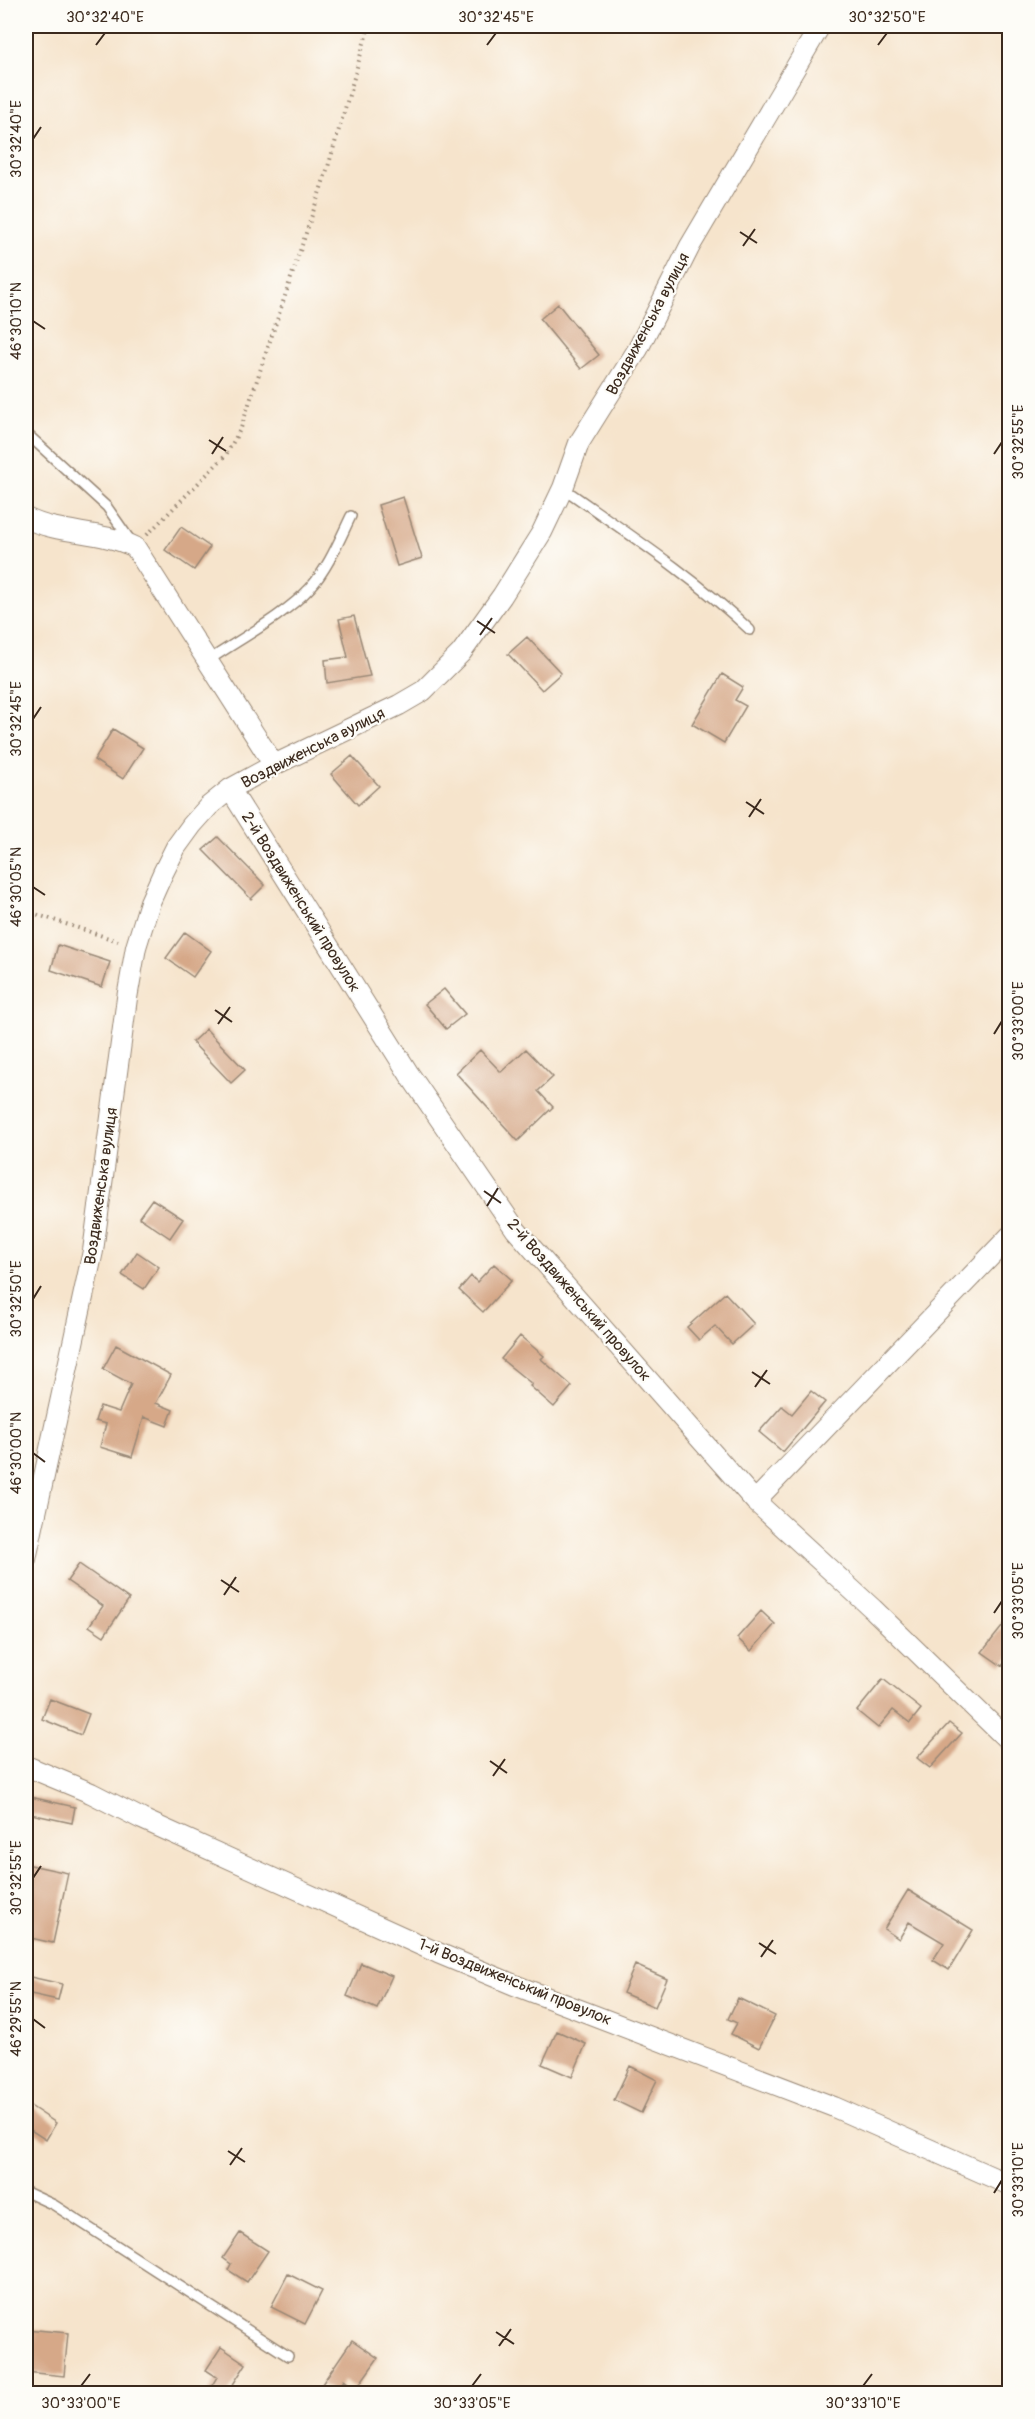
<svg xmlns="http://www.w3.org/2000/svg" width="1035" height="2419" font-family="Pangolin,sans-serif">
  <rect width="100%" height="100%" fill="#fdfcf7"/>
  <filter id="ink" filterUnits="userSpaceOnUse"><feTurbulence type="fractalNoise" baseFrequency=".0167" numOctaves="2"/><feDisplacementMap in="SourceGraphic" scale="12" xChannelSelector="R" yChannelSelector="G"/><feConvolveMatrix kernelMatrix="1 2 1 2 8 2 1 2 1" color-interpolation-filters="sRGB"/></filter>
  <filter id="wash" filterUnits="userSpaceOnUse"><feTurbulence type="fractalNoise" baseFrequency=".008" numOctaves="4" result="noise"/><feDisplacementMap in="SourceGraphic" scale="24" xChannelSelector="R" yChannelSelector="G"/><feGaussianBlur stdDeviation="1.35" result="paint"/><feColorMatrix in="noise" values="0 0 0 0 0 0 0 0 0 0 0 0 0 0 0 0 0 1.4 0 .05"/><feComposite in="paint" operator="in"/></filter>
  <g filter="url(#wash)">
    <rect width="100%" height="100%" fill="#f6e4cc"/>
    <g id="blocks">
      <!-- building -->
      <path fill="#d6a888" d="M558 304 599 355 581 369 540 319Z
        M403 497 422 558 397 566 378 505Z
        M181 527 210 547 194 570 165 550Z
        M354 616 370 676 327 683 325 660 348 657 339 619Z
        M527 637 561 673 542 690 508 654Z
        M722 674 743 687 735 700 746 706 724 743 692 724Z
        M113 729 143 748 123 779 94 760Z
        M352 756 379 786 358 805 331 774Z
        M218 837 265 885 251 899 203 850Z
        M185 932 211 951 193 977 166 958Z
        M58 945 110 962 102 987 51 970Z
        M444 989 465 1014 446 1029 425 1004Z
        M206 1029 245 1070 231 1083 192 1042Z
        M526 1049 553 1077 538 1091 553 1107 518 1141 456 1073 480 1050 501 1072Z
        M152 1199 183 1219 170 1238 139 1217Z
        M137 1252 159 1267 144 1289 122 1275Z
        M494 1264 512 1280 483 1312 459 1290 471 1276 477 1282Z
        M725 1293 754 1324 732 1344 715 1326 699 1340 687 1327Z
        M520 1336 544 1356 541 1359 572 1386 554 1407 530 1386 532 1384 501 1359Z
        M116 1345 171 1375 156 1403 173 1410 167 1426 144 1417 132 1457 100 1447 106 1424 95 1421 100 1406 119 1412 131 1384 103 1369Z
        M811 1391 825 1402 783 1452 759 1432 782 1406 792 1414Z
        M79 1564 129 1599 104 1636 89 1626 103 1606 67 1581Z
        M761 1611 775 1624 751 1651 737 1638Z
        M1010 1617V1656L1002 1666 982 1652Z
        M883 1679 921 1709 910 1723 893 1710 878 1728 857 1711Z
        M50 1699 89 1714 81 1735 42 1719Z
        M949 1723 962 1733 930 1768 917 1758Z
        M26 1796 75 1807 72 1823 26 1813Z
        M26 1864 68 1873 53 1943 26 1937Z
        M908 1890 973 1930 949 1970 933 1960 944 1943 909 1922 899 1939 884 1929Z
        M361 1963 392 1976 377 2009 347 1996Z
        M635 1965 667 1979 655 2007 623 1993Z
        M26 1976 62 1984 58 2000 26 1993Z
        M738 1998 775 2016 759 2048 731 2034 737 2023 728 2019Z
        M557 2031 586 2044 572 2077 542 2064Z
        M630 2066 657 2080 641 2113 614 2100Z
        M26 2103 56 2123 46 2140 26 2127Z
        M240 2233 268 2251 247 2282 228 2270 231 2264 223 2258Z
        M288 2274 322 2291 305 2324 271 2307Z
        M26 2329 68 2333 64 2376 26 2372Z
        M352 2340 378 2358 356 2389 344 2380 336 2393 322 2384Z
        M221 2347 246 2364 227 2394H207L217 2377 206 2370Z"/>
    </g>
  </g>
  <g filter="url(#ink)">
    <use href="#blocks" fill-opacity="0" stroke="#988775" stroke-width="1.5"/>
    <g fill="none" stroke-linecap="round" stroke-linejoin="round">
      <!-- service casing -->
      <g stroke="#988775" stroke-width="12">
        <path id="service" d="M26 433 107 507 130 540
          M563 488C627 533 693 576 750 630
          M209 660C240 639 285 615 310 588 328 568 339 541 351 516
          M26 2192 54 2205 288 2356"/>
      </g>
      <!-- minor casing -->
      <g stroke="#988775" stroke-width="22">
        <path id="minor" d="M26 518C60 535 101 530 135 547L274 765
          M230 789 409 1074 516 1230 755 1501 873 1609 1010 1742
          M755 1501 1010 1236
          M26 1559 93 1251 127 998 136 947 150 902 163 873 176 847 192 825 209 806 230 789 274 765 399 705 423 691 461 653 502 596 542 532 563 488 579 443 638 349 690 246 820 26
          M26 1766 91 1793 142 1819 438 1953 517 1986 834 2107 1010 2185"/>
      </g>
      <!-- path -->
      <path stroke="#988775" stroke-width="4" stroke-dasharray="1.5 4.5" stroke-linecap="butt" d="M633 26H694
        M147 535 226 455 241 428 328 167 369 26
        M26 911 118 941"/>
      <!-- service -->
      <use href="#service" stroke="#fff" stroke-width="9"/>
      <!-- minor -->
      <use href="#minor" stroke="#fff" stroke-width="20"/>
    </g>
  </g>
  <!-- ticks -->
  <path fill="none" stroke="#3b2a1e" stroke-width="2" d="M96 45 105 33M487 45 496 33M878 45 887 33M33 139 41 127M740 232 757 243M743 246 755 229M33 321 45 329M209 440 226 451M212 454 223 437M994 454 1002 442M477 621 495 633M480 635 492 618M33 719 41 707M746 802 764 814M749 817 761 799M33 887 45 895M215 1010 232 1022M218 1024 230 1007M994 1034 1002 1021M484 1191 501 1203M487 1206 498 1188M33 1299 41 1286M752 1372 770 1384M755 1387 767 1370M33 1453 45 1462M221 1580 239 1592M224 1595 236 1577M994 1613 1002 1601M490 1761 507 1773M493 1776 505 1759M33 1878 41 1866M759 1943 776 1954M761 1957 773 1940M33 2019 45 2028M228 2151 245 2162M230 2165 242 2148M994 2193 1002 2180M496 2332 514 2344M499 2346 511 2329M81 2386 90 2374M472 2386 481 2374M863 2386 872 2374"/>
  <g text-anchor="middle" dominant-baseline="central" stroke-width="4.5" stroke-linejoin="round" paint-order="stroke">
    <!-- street labels -->
    <g font-size="16" fill="#3b2a1e" stroke="#fdfcf7">
      <text transform="translate(648 324) rotate(-62)">Воздвиженська вулиця</text>
      <text transform="translate(313 748) rotate(-27)">Воздвиженська вулиця</text>
      <text transform="translate(301 902) rotate(58)">2-й Воздвиженський провулок</text>
      <text transform="translate(101 1186) rotate(-82)">Воздвиженська вулиця</text>
      <text transform="translate(579 1300) rotate(49)">2-й Воздвиженський провулок</text>
      <text transform="translate(515 1982) rotate(22)">1-й Воздвиженський провулок</text>
    </g>
  </g>
  <!-- margin -->
  <rect width="1035" height="2419" fill="none" stroke="#fdfcf7" stroke-width="66"/>
  <rect x="33" y="33" width="969" height="2353" fill="none" stroke="#3b2a1e" stroke-width="2"/>
  <g font-size="15" text-anchor="middle" fill="#3b2a1e">
    <text x="105" y="22">30°32'40"E</text>
    <text x="496" y="22">30°32'45"E</text>
    <text x="887" y="22">30°32'50"E</text>
    <text transform="translate(16 139) rotate(-90)" y="5">30°32'40"E</text>
    <text transform="translate(16 321) rotate(-90)" y="5">46°30'10"N</text>
    <text transform="translate(1018 442) rotate(-90)" y="5">30°32'55"E</text>
    <text transform="translate(16 719) rotate(-90)" y="5">30°32'45"E</text>
    <text transform="translate(16 887) rotate(-90)" y="5">46°30'05"N</text>
    <text transform="translate(1018 1021) rotate(-90)" y="5">30°33'00"E</text>
    <text transform="translate(16 1299) rotate(-90)" y="5">30°32'50"E</text>
    <text transform="translate(16 1453) rotate(-90)" y="5">46°30'00"N</text>
    <text transform="translate(1018 1601) rotate(-90)" y="5">30°33'05"E</text>
    <text transform="translate(16 1878) rotate(-90)" y="5">30°32'55"E</text>
    <text transform="translate(16 2019) rotate(-90)" y="5">46°29'55"N</text>
    <text transform="translate(1018 2180) rotate(-90)" y="5">30°33'10"E</text>
    <text x="81" y="2408">30°33'00"E</text>
    <text x="472" y="2408">30°33'05"E</text>
    <text x="863" y="2408">30°33'10"E</text>
  </g>
</svg>
